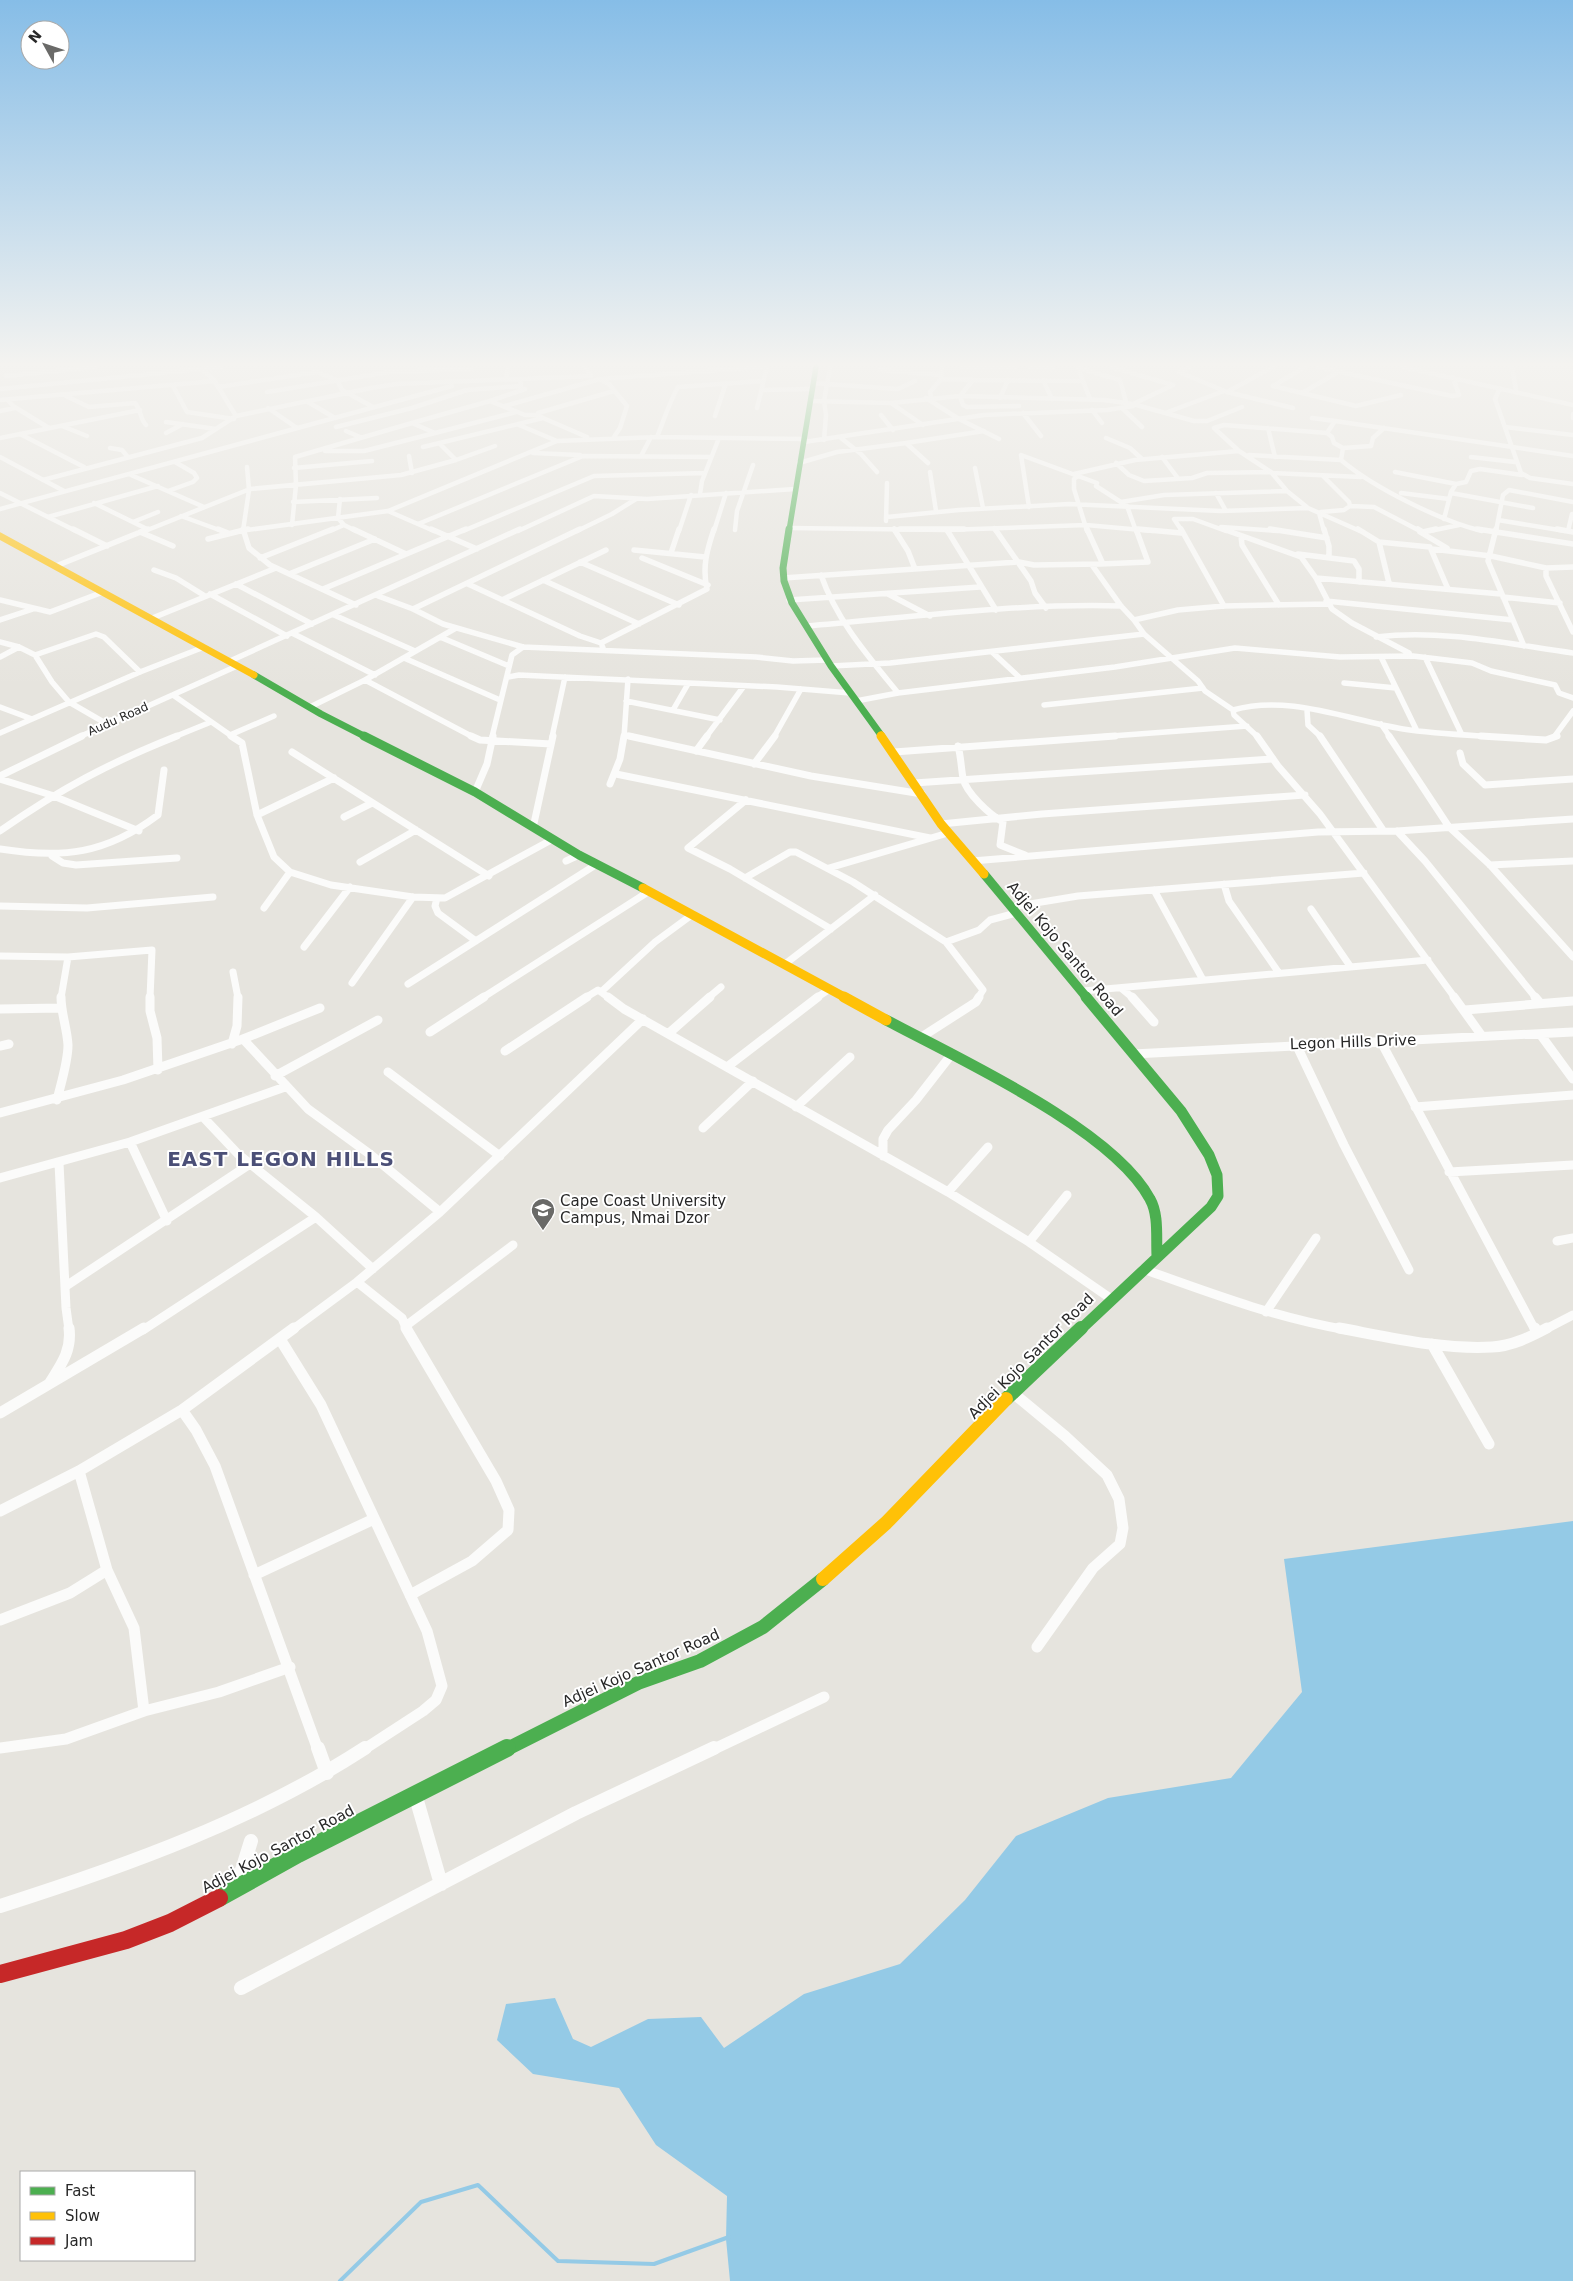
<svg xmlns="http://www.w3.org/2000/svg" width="1573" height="2281" font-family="'DejaVu Sans',sans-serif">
  <rect width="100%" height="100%" fill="#e6e4de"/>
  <!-- water -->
  <path fill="#94cae6" d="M1573 1521V2281H730L726 2239 727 2196 656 2145 619 2088 533 2074 497 2040 506 2004 555 1998 573 2039 591 2047 648 2019 701 2017 724 2048 804 1994 900 1964 965 1900 1016 1836 1108 1798 1231 1778 1302 1692 1284 1559Z"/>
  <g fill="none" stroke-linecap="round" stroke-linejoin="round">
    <!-- stream -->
    <path stroke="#94cae6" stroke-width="4" d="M340 2281 421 2202 478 2185 558 2261 654 2264 729 2237"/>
    <!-- street-far5 -->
    <path stroke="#fbfbfa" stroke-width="4.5" d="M962 367H1016
      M1030 367 1053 368
      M1111 367 1173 385
      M1189 367 1179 372 1227 392 1293 408
      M1305 367 1273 386 1356 406 1401 395
      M1317 367 1452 396 1459 395 1453 377
      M1403 367 1573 405
      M1512 367 1516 390
      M203 370 214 380 236 416
      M880 370 940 375
      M6 376 96 367
      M599 379 609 384 627 406 620 428 614 437
      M941 379 973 380
      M506 380 508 367
      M1043 380 1052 399
      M812 383 898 389 915 381
      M173 386 187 412 234 419
      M218 387 317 372 337 380 342 390 373 407
      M1500 388 1495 399 1521 473 1530 478 1573 484
      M0 389 221 367
      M762 390 811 389
      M267 392 389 372 471 369
      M1227 392 1273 367
      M1302 393 1338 372
      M66 396 89 407 135 403C141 410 140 419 146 425
      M926 398 959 419 999 439
      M931 398 930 392 941 379 942 367
      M1000 398 1008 380
      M1090 399 1078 368 1120 380 1126 402
      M0 400 215 381
      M8 400 13 406 49 428
      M490 401 525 389
      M810 401 891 403 960 396 1104 400 1133 404 1194 421H1207L1242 407
      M308 402 335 418
      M891 403 923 425
      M1133 404 1173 385
      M505 406 600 379 762 367
      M1019 406 967 407 963 405 960 396 973 380 1083 381
      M268 408 297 428
      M757 408 767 367
      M1122 408 1142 427
      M1092 410 1102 423
      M0 411 15 408
      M1023 413 1041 436
      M1165 413 1224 391
      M1573 414V418
      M881 415 893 430
      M715 416 726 383
      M543 418 587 437
      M1312 418 1335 421
      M166 422 216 429
      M412 423 490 401 525 415H537
      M519 425 557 441
      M62 426 87 436
      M336 427 412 408 467 390 521 386 520 379
      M1505 427 1573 435
      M1268 428 1275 457
      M346 431 360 437
      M166 433 183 424
      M1327 433 1332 437 1334 443 1343 448 1341 460C1374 488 1441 521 1482 531
      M20 434 84 467
      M657 437C664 420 669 403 678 387L762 381
      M0 438 140 410
      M841 438 861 454 877 472
      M1106 438 1130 448 1142 459
      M824 440 826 415 824 401 830 367
      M804 442 984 415 1107 410 1133 406
      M906 443 984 431
      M423 447 543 418 537 415 538 413 614 391
      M110 448 122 450 127 456
      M1343 448 1371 446 1373 438 1384 428
      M325 451H364L435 433
      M533 453 580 455
      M1249 455 1341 460
      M409 456 412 473
      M641 456 651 437
      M0 457 64 491
      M1162 457 1177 477
      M1471 457 1515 462
      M456 460 495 446
      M799 463 837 452 906 443 928 463
      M1116 463 1129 475 1144 481 1192 478 1207 473 1271 472
      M294 468 372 461
      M975 468 983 508
      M930 472 936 511
      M1395 472 1456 484
      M1272 473 1361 477
      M1074 474 1135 460 1239 451
      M131 475 204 507
      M1078 476 1074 479V489L1087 531
      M43 480 202 438 236 416 371 388 396 384 591 376 585 367
      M168 491 193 482 197 478 194 473 175 462
      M0 493 76 531
      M1216 493 1226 511
      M1401 493 1449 499
      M1451 493 1533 508
      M700 494 702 481 719 438
      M340 499 338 518 344 525 356 531
      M293 502 377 498
      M1121 502 1164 495 1287 491
      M94 503 147 529
      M1350 506 1374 507 1420 531
      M1029 507 1021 455 1097 483 1096 486 1127 506 1136 531
      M0 509 452 386
      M388 511 434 531
      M1321 512 1344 510 1350 506 1349 502 1323 476
      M1319 513 1324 531
      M181 516 222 531
      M48 517 158 486
      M887 517 959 510 1069 504 1221 511 1308 508
      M1444 519 1451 492 1456 484 1466 482 1471 471 1480 469 1522 475
      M1498 520 1565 531
      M886 521 887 483
      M133 522 158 512
      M418 524 583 456 711 457
      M292 525 296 485 295 457 412 423 435 433 516 412
      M1221 527 1278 531
      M790 528 947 530 1086 525 1153 531
      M994 528 996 531
      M894 529 895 531
      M735 530 737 511 753 465
      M145 531 250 489 401 475 456 460 440 444
      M240 531 388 511 557 441 657 437 805 439
      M243 531 249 490 247 467
      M330 531 344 525
      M463 531 594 476 705 473
      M518 531 594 496 647 499 795 489
      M577 531 612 514 636 499
      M679 531 691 495
      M714 531 726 493
      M1182 531 1174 519H1193L1226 531
      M1360 531 1308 508 1287 491 1271 472 1239 451 1214 428 1224 425 1327 433 1335 421 1573 456
      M1430 531 1459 525
      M1496 531 1503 495 1509 490 1573 502
      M1568 531 1572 514"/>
    <!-- street-far4 -->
    <path stroke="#fbfbfa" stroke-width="5.5" d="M73 529 107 546
      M218 529 228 533
      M243 529 249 548 270 565 356 605
      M353 529 406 554
      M431 529 477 549
      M894 529 908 551 915 569
      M900 529H964
      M995 529 1031 581 1035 593 1046 608
      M1138 529 1181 533
      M1181 529 1224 606
      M1223 529 1301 557 1316 578 1332 609 1352 623 1409 653
      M1270 529 1327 538
      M1324 529 1329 546V557
      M1358 529 1379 542 1389 583
      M1418 529 1423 532 1436 529
      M1477 529 1573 544
      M1496 529 1488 561 1524 646
      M1557 529 1573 532
      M947 530 996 610
      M140 532 173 546
      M1420 532 1447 548
      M1241 536 1242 545 1279 605
      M208 539 248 529
      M1379 542 1430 547 1448 589
      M1432 549 1491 556 1546 568 1573 567
      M634 550 705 557
      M671 553 679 529
      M1298 554 1354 561 1359 569V582
      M260 558 333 529
      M642 558 708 585
      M580 562 679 605
      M1100 564 1148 562 1136 529
      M1092 565 1121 606 1134 620
      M56 566 148 529
      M1546 568V576L1573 632
      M154 570 176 578 205 596
      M289 574 375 539
      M821 575C837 621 868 656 898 693
      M783 578 1019 562 1034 565 1100 564 1102 562 1087 529
      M1316 578 1501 594
      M543 580 639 624
      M236 584 312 624
      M468 584 580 636 601 643 603 648
      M323 589 466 529
      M210 594 287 636
      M888 594 930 616
      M378 596 413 609 443 624 523 647 756 657 793 661 827 660
      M1503 597 1560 603
      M0 600 50 612 103 592
      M502 600 606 550
      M789 600 980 587
      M1326 601 1513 620
      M413 609 580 529
      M334 615 415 651
      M150 619 276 568
      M0 620 33 609
      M807 626C911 617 1017 603 1121 606
      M292 633 375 675
      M440 637 509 666
      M1376 637C1442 629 1508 644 1573 653
      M0 642 19 647 35 655 52 682 69 702 107 724
      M601 643 707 589C702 567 707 550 714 529
      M992 652 1019 677
      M35 655 96 634 104 637 140 672
      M0 657 19 647
      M1381 657 1416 729
      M1425 657 1461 733
      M404 658 500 700
      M230 661 520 529
      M831 666 890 663 1144 634
      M508 677 519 675 777 687 850 693
      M365 680 473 737
      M1344 683 1396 688
      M173 695 233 737
      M626 701 720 720
      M856 701 898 693 1115 667 1235 648 1340 657 1413 656 1472 663 1491 671 1555 685 1559 693 1573 698
      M1044 705 1203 688
      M0 707 32 719
      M310 707 365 680 456 628
      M673 710 688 684
      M1233 710C1288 694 1348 720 1403 729 1435 734 1467 735 1499 737
      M1307 710 1308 725 1321 737
      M1381 724 1390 737
      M0 733 140 672 204 647
      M230 735 274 716
      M626 735 635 737
      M79 737 237 666
      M174 737 211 722
      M492 737 512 655 523 647
      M552 737 565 677
      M624 737 628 679
      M706 737 744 686
      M774 737 801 689
      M1098 737 1247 726
      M1258 737 1234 715 1233 710 1205 691 1198 681 1144 634 1134 620 1178 610 1224 606 1329 604
      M1554 737 1573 711"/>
    <!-- street-far3 -->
    <path stroke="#fbfbfa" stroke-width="7" d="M231 736 242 743 257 815 274 857 290 872 331 885 413 897 445 898 553 839
      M471 736 480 740 551 744
      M629 736 811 776 922 794
      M1257 736 1278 766 1320 814 1455 998
      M1320 736 1383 830
      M1389 736 1449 827 1490 865 1573 957
      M1481 736 1546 740 1557 736
      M958 746C961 757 961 767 963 778 966 793 990 815 1003 822L1000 845 1025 855
      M696 751 707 736
      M292 752 489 876
      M894 752 1115 736
      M1460 753 1463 764 1485 785 1573 779
      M754 764 775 736
      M616 774 930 838
      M0 776 82 736
      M0 779 51 795 139 831
      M914 783 1273 759
      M610 784 620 759 624 736
      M475 792 487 764 493 736
      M746 800 688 848 730 869 831 929
      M257 815 334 778
      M344 817 372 803
      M941 824 1042 814 1305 795
      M533 828 553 736
      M0 831C60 789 109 763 177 736
      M1397 831 1425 861 1536 998
      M0 849C63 859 106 854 158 815L164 770
      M52 856 63 863 76 865 177 858
      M566 861 579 855
      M972 861 1318 832 1397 831 1573 819
      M360 862 416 830
      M1490 865 1573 861
      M829 868 948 833
      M745 878 790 852H796L853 882 946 942 979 930 990 920 1016 913
      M1224 884 1229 901 1279 973
      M1154 890 1203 980
      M437 898 435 906 438 913 476 941
      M0 906 87 908 213 897
      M1011 907 1078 896 1364 873
      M264 908 290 872
      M1311 909 1350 966
      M946 942 983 990 978 998
      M304 947 350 887
      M0 956 68 957 152 950 150 998
      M785 964 875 895
      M233 972 238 998
      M352 983 413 897
      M408 984 597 864
      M1121 988 1133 998
      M1083 991 1428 960
      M601 992 655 942 693 914
      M61 998 68 957
      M482 998 648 892
      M585 998 598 990 609 998
      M708 998 721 987
      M816 998 830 989"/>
    <!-- street-far2 -->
    <path stroke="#fbfbfa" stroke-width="9" d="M150 997V1011L157 1038 158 1070
      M608 997 624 1009 948 1192 1029 1242 1110 1298
      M1132 997 1154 1022
      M1454 997 1482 1036
      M1535 997 1540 1003
      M0 1009 61 1008
      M1465 1010 1573 1001
      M430 1032 484 997
      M668 1034 710 997
      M1540 1034 1573 1079
      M920 1038 976 1002 979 997
      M243 1039 320 1008
      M1380 1040 1535 1330
      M232 1044 237 1026 238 997
      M1296 1044 1344 1145 1409 1270
      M0 1046 9 1044
      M505 1051 587 997
      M1133 1054 1573 1032
      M727 1067 818 997
      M388 1072 500 1156
      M275 1076 378 1020
      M57 1100C61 1083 68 1062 68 1045 67 1028 61 1013 61 997
      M796 1107 850 1057
      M1415 1107 1573 1095
      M0 1113 123 1080 243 1039 308 1109 371 1155 440 1212
      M204 1118 238 1154 316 1217 373 1269
      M703 1128 753 1081
      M130 1142 167 1221
      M883 1156V1139L888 1130 916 1100 951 1055
      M59 1163 66 1308 69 1330
      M1449 1172 1573 1165
      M0 1178 130 1142 285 1087
      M948 1192 988 1147
      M1557 1241 1573 1238
      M1029 1242 1067 1195
      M1143 1269C1210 1293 1276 1318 1347 1330
      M357 1282 402 1318 407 1330
      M66 1286 250 1164
      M1266 1312 1316 1238
      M407 1325 513 1245
      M143 1330 316 1217
      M292 1330 357 1282 440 1212 643 1019
      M1544 1330 1573 1315"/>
    <!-- street-far1 -->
    <path stroke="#fbfbfa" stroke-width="11" d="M406 1328 496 1481 509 1510 508 1530 472 1561 410 1595
      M1339 1328C1388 1337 1443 1350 1492 1347 1512 1346 1530 1337 1547 1328
      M1535 1328 1537 1333
      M280 1339 321 1405 427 1631 442 1686 436 1700 423 1711 363 1750
      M1432 1344 1489 1444
      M49 1384C61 1365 72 1351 69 1328
      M1013 1393 1065 1436 1107 1475 1119 1499 1123 1528 1120 1544 1093 1568 1037 1647
      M182 1410 196 1430 215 1466 318 1750
      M0 1413 144 1328
      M79 1471 107 1570 134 1628 144 1711
      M0 1511 79 1471 182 1410 294 1328
      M254 1575 374 1519
      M0 1620 70 1593 107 1570
      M0 1748 66 1739 144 1711 219 1692 290 1667
      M712 1750 824 1697"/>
    <!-- street -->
    <path stroke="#fbfbfa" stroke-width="14" d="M318 1748 327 1773
      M415 1794 441 1884
      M232 1887 242 1870 251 1841
      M0 1906C126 1866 254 1820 365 1748
      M241 1988 576 1813 714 1748"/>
    <!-- fast-far5 -->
    <path stroke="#4caf50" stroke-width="5.5" d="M789 531 816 367"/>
    <!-- fast-far4 -->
    <path stroke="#4caf50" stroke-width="7" d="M789 529 783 568 784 581 792 603 831 666 881 735
      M254 675 321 714 366 737"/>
    <!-- fast-far3 -->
    <path stroke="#4caf50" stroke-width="9" d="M364 736 475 792 579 855 643 888
      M984 874 1087 998"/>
    <!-- fast-far2 -->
    <path stroke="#4caf50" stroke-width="11" d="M886 1020C957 1058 1113 1129 1150 1199 1159 1215 1156 1237 1157 1255
      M1080 1330 1211 1207 1218 1196 1217 1175 1209 1155 1181 1111 1086 997"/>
    <!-- fast-far1 -->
    <path stroke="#4caf50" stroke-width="14" d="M1006 1399 1081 1328
      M505 1750 638 1683 700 1661 763 1627 823 1579"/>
    <!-- fast -->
    <path stroke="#4caf50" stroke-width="18" d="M219 1898 298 1854 507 1748"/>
    <!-- slow-far3 -->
    <path stroke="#ffc107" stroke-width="7" d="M0 536 254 675
      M881 735 882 737"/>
    <!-- slow-far2 -->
    <path stroke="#ffc107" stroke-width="9" d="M881 736 941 824 984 874
      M643 888 846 998"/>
    <!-- slow-far1 -->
    <path stroke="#ffc107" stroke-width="11" d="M844 997 886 1020"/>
    <!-- slow -->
    <path stroke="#ffc107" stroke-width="14" d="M823 1579 886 1523 1006 1399"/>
    <!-- jam -->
    <path stroke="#c62828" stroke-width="18" d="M0 1974 126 1940 170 1923 219 1898"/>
  </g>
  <!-- sky -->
  <linearGradient id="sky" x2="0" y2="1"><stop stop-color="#86bde7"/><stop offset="0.53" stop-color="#f4f3f0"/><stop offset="1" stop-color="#f4f3f0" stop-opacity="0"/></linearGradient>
  <rect width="1573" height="687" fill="url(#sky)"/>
  <!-- icons -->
  <defs>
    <g id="school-pin" transform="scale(1.25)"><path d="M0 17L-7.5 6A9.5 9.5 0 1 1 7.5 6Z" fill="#6a6a68" stroke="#fff"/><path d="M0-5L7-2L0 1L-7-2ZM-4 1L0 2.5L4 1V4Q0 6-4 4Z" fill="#fff"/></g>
  </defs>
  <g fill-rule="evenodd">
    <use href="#school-pin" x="543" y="1210"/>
  </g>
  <g text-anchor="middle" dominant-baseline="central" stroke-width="4" stroke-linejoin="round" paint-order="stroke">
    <!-- far-street labels -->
    <g font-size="12" fill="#282828" stroke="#fff">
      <text transform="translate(118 719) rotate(-24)">Audu Road</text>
    </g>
    <!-- street labels -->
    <g font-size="15" fill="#282828" stroke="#fff">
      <text transform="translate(1065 949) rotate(50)">Adjei Kojo Santor Road</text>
      <text transform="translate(1353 1042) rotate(-2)">Legon Hills Drive</text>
      <text transform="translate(1031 1356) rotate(-45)">Adjei Kojo Santor Road</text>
      <text transform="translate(641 1668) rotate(-24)">Adjei Kojo Santor Road</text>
      <text transform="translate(278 1849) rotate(-28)">Adjei Kojo Santor Road</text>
    </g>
    <!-- poi labels -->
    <g font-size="15" fill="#282828" stroke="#fff" text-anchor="start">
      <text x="560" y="1201">Cape Coast University<tspan x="560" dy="17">Campus, Nmai Dzor</tspan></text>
    </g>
    <!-- district labels -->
    <g font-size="20" font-weight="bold" letter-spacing="1" fill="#4b4f77" stroke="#fff">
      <text x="281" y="1159">EAST LEGON HILLS</text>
    </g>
  </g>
  <!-- legend -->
  <rect x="20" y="2171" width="175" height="90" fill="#ffffff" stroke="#a9a9a9"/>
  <rect x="30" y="2187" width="25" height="8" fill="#4caf50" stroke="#a9a9a9"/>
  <text x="65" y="2196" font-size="15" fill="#282828">Fast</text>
  <rect x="30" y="2212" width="25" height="8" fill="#ffc107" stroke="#a9a9a9"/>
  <text x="65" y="2221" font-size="15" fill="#282828">Slow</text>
  <rect x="30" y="2237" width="25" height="8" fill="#c62828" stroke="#a9a9a9"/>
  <text x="65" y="2246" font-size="15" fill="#282828">Jam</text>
  <!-- north arrow -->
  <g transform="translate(45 45) rotate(310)"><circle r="24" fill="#ffffff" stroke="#a9a9a9"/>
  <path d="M0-4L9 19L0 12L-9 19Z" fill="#6a6a68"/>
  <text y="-8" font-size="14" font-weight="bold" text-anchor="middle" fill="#282828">N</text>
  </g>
</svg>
